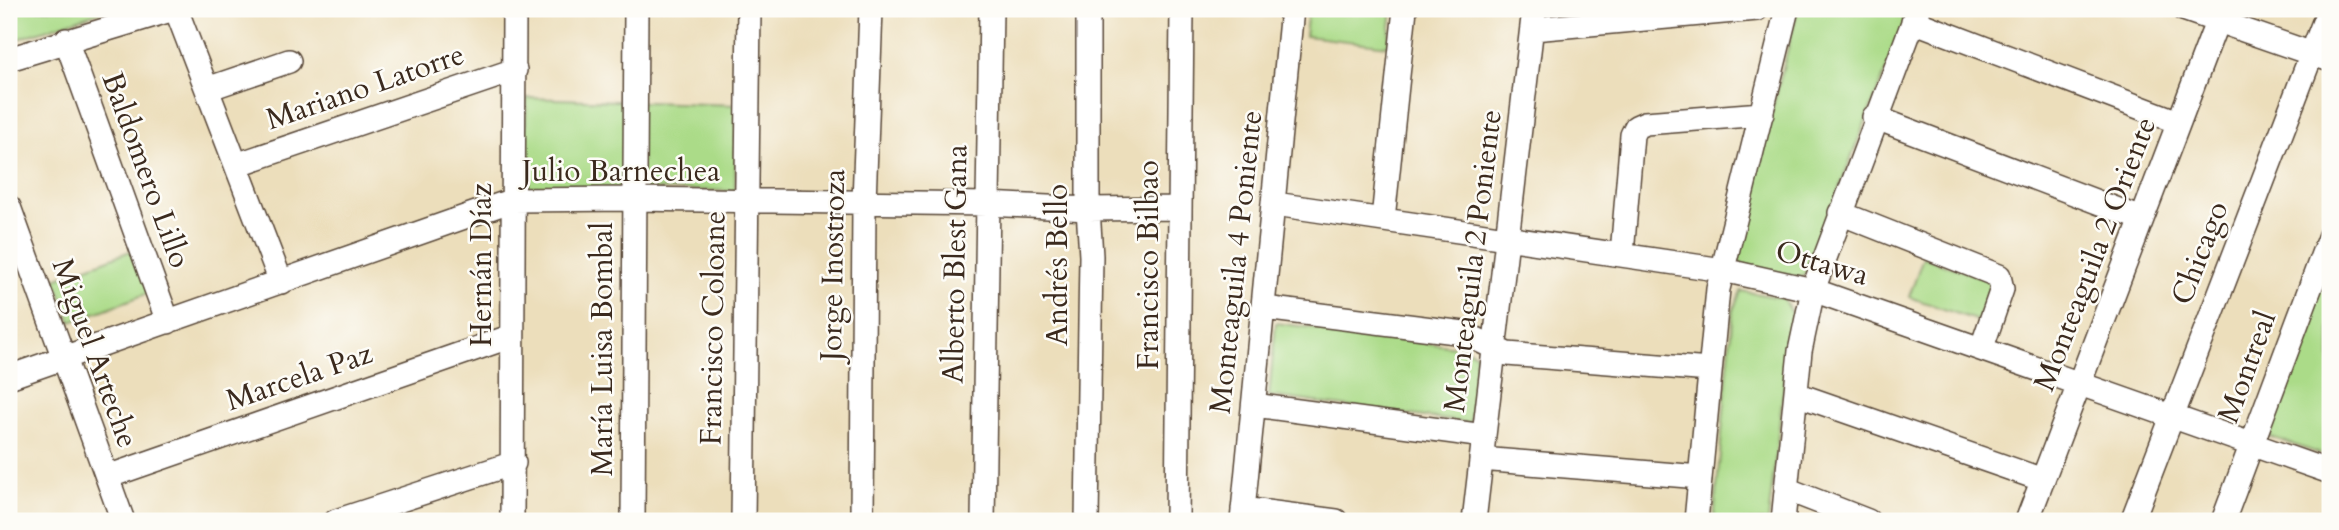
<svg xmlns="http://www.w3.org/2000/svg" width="2339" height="530" font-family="Cardo,serif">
  <rect width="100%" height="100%" fill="#fdfcf7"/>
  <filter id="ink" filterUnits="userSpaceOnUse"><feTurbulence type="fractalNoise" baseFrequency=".0143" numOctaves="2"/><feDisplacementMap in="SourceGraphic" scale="14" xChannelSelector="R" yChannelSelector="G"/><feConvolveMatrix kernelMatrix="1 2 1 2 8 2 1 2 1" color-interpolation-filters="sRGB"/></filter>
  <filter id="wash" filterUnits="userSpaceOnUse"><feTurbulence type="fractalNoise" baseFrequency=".00686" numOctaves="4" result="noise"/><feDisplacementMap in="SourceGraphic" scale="28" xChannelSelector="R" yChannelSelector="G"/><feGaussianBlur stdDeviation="1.57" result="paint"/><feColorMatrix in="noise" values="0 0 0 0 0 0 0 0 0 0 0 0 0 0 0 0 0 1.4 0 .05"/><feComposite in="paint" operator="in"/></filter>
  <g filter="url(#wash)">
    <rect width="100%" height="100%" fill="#ecdebb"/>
    <!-- green -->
    <path fill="#abdb88" stroke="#738253" stroke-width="2" d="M9 9H109L9 42Z
      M1308 9H1392L1388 46 1305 36Z
      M1798 9H1910L1806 272 1800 278 1741 265 1736 252Z
      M527 98 736 105 735 191 522 187Z
      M133 250 149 293 71 322 55 279Z
      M1923 257 1992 281 1978 321 1909 297Z
      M2330 261V457L2262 434Z
      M1741 291 1783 298 1792 315 1768 521H1714L1733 310Z
      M1276 323 1464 348 1476 354 1470 423 1269 396Z"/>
  </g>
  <g filter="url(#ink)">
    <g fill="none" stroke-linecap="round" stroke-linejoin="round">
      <!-- minor casing -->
      <g stroke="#564536" stroke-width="26">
        <path id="minor" d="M176 9 281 282
          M2183 9 2330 60
          M1913 21 2178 122
          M1533 29 1757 9
          M66 40 168 322
          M9 59 174 9
          M207 89 289 61
          M1874 117 2142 219
          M236 165 515 70
          M1275 204 1723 270 1813 290 2330 472
          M9 207 123 521
          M1840 213 1999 276 2002 289 1982 347
          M1383 219 1405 9
          M1622 254 1632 135 1636 127 1645 123 1762 114
          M1264 308 1464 333 1507 354 1710 370
          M9 377 513 200 633 199 988 204 1088 209 1179 208
          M1796 394 2043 480
          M1254 405 1484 436
          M1481 459 1700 477
          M107 477 512 336
          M1786 489 1868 521
          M1243 509 1336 521
          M336 521 514 463
          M512 521 514 9
          M633 521 636 9
          M743 521 749 9
          M862 521 864 202 871 9
          M983 521 991 9
          M1087 521 1091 256 1088 209V9
          M1177 521 1182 9
          M1242 521 1292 9
          M1474 521 1534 9
          M1696 521 1718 289 1787 9
          M1783 521 1800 351 1813 290 1918 9
          M2027 521 2222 9
          M2132 521 2329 9
          M2223 521 2330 235"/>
      </g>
      <!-- minor -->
      <use href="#minor" stroke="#fff" stroke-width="23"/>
    </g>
  </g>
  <g text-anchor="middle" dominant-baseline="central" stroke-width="5" stroke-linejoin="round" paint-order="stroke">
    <!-- street labels -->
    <g font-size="30" fill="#3b2a1e" stroke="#fdfcf7">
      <text transform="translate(365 87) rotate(-19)">Mariano Latorre</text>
      <text transform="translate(146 170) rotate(70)">Baldomero Lillo</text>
      <text x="621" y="171">Julio Barnechea</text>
      <text transform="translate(2200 253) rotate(-69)">Chicago</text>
      <text transform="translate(2095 254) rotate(-69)">Monteaguila 2 Oriente</text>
      <text transform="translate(1473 261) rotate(-83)">Monteaguila 2 Poniente</text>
      <text transform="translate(1236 262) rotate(-84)">Monteaguila 4 Poniente</text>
      <text transform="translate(1822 263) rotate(16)">Ottawa</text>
      <text transform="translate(955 264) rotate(-89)">Alberto Blest Gana</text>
      <text transform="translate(481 265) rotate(-90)">Hernán Díaz</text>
      <text transform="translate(833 265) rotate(-89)">Jorge Inostroza</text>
      <text transform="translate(1057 265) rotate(-90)">Andrés Bello</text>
      <text transform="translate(1148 265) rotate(-90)">Francisco Bilbao</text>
      <text transform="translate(713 328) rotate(-89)">Francisco Coloane</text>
      <text transform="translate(602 349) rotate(-90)">María Luisa Bombal</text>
      <text transform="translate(95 353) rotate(70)">Miguel Arteche</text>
      <text transform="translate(2247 367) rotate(-70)">Montreal</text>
      <text transform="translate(299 377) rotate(-19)">Marcela Paz</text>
    </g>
  </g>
  <!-- margin -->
  <rect width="2339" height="530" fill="none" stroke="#fdfcf7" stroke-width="35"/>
</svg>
